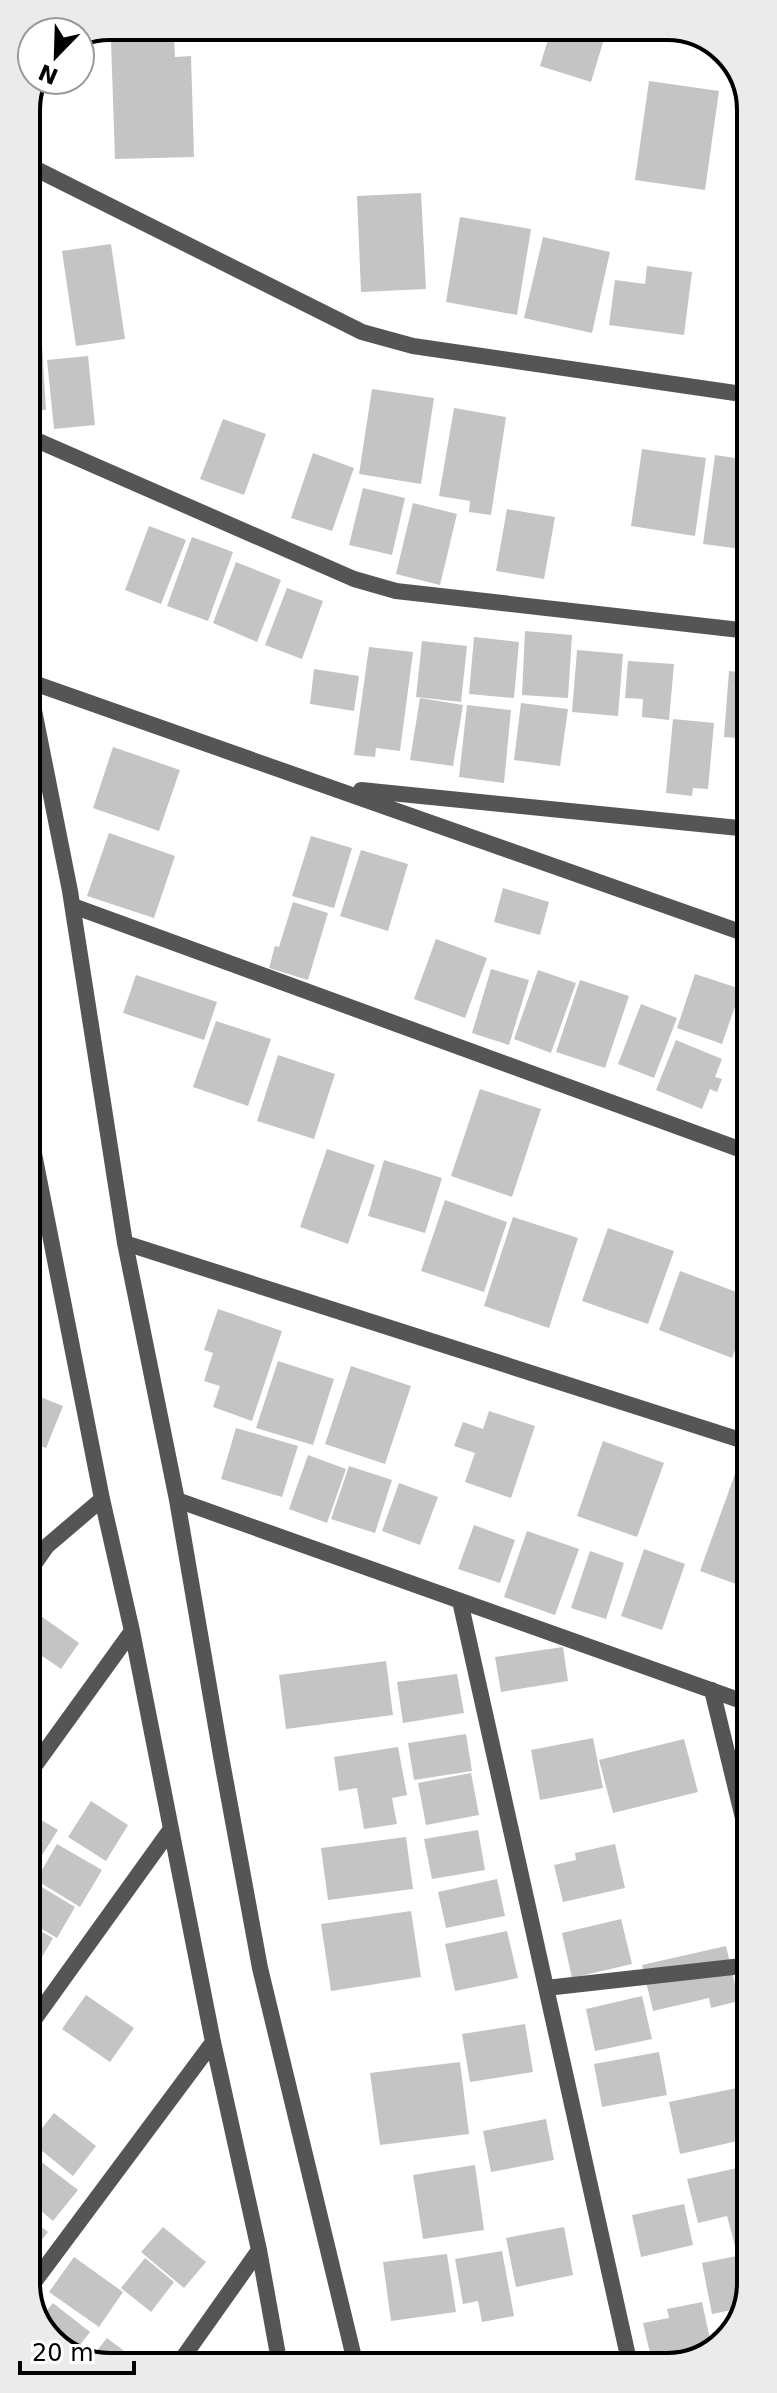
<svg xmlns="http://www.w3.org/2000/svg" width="777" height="2393" font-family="'DejaVu Sans',sans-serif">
  <rect width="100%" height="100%" fill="#fff"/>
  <!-- building -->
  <path fill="#c4c4c4" d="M153 26H186L181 38Z
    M552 26H608L591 82 540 66Z
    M174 40 175 57 191 56 194 157 115 159 111 42Z
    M649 81 719 91 705 190 635 180Z
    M421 193 426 289 361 292 357 196Z
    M460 217 531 229 517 315 446 302Z
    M543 237 610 252 592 333 524 318Z
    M111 244 125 339 76 346 62 251Z
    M647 266 692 272 684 335 609 325 615 280 645 284Z
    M42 345 46 410 27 411 26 346Z
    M88 356 95 425 54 429 47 360Z
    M372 389 434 398 421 484 359 474Z
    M454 408 506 417 491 515 469 512 470 501 439 496Z
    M223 419 266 434 244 495 200 479Z
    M642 449 706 458 695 536 631 526Z
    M313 453 354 468 332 531 291 518Z
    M715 455 749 460V550L703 544Z
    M363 488 405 498 392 555 349 545Z
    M413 503 457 514 440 585 396 574Z
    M507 509 555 517 544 579 496 571Z
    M149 526 186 540 161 604 125 590Z
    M192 537 233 552 208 621 167 606Z
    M236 562 281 580 257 642 213 623Z
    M287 588 323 601 302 659 265 645Z
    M525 631 572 635 568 698 522 695Z
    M474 637 519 642 514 698 469 694Z
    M422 641 467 646 461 702 416 697Z
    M369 647 413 652 400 751 376 748 375 757 354 755Z
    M577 650 623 654 618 716 572 712Z
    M628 661 674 664 669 720 642 717 643 699 625 698Z
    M314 669 359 676 354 711 310 704Z
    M729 671 749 673V739L724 737Z
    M420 698 463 705 453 766 410 760Z
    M521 703 568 709 560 766 514 760Z
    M467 705 511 710 504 783 459 777Z
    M673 719 714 723 708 789 693 788 692 796 666 793Z
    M113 747 180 770 159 831 93 808Z
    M109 833 175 856 154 918 87 896Z
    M311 836 352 848 334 908 292 896Z
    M361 850 408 864 388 931 340 916Z
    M503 888 549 902 540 935 494 922Z
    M293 902 328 913 308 980 269 968 275 946 279 947Z
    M436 939 487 958 465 1018 414 999Z
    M491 969 529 980 509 1045 472 1033Z
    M538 970 576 983 551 1053 514 1039Z
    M695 974 741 989 722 1044 677 1028Z
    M136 975 217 1002 204 1040 123 1013Z
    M580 980 629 996 605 1068 556 1052Z
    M641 1004 677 1018 654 1078 618 1064Z
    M216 1021 271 1039 248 1106 193 1087Z
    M676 1040 722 1059 715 1077 722 1079 717 1092 710 1089 702 1109 656 1090Z
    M278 1055 335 1074 314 1139 257 1121Z
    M480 1089 541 1109 512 1197 451 1176Z
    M327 1149 375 1165 348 1244 300 1227Z
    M384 1160 442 1178 425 1233 368 1216Z
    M445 1200 507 1222 484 1292 421 1271Z
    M513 1217 578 1238 549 1328 484 1306Z
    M608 1228 674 1251 648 1324 582 1301Z
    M680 1271 750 1297V1311L732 1358 659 1330Z
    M218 1309 282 1331 252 1421 213 1407 220 1386 204 1381 213 1353 204 1350Z
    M278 1361 334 1379 313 1445 256 1428Z
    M351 1366 411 1386 385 1464 325 1444Z
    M28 1392 63 1406 46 1448 28 1441Z
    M489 1411 535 1426 511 1498 465 1482 475 1453 454 1446 463 1422 483 1429Z
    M236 1428 298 1446 282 1497 221 1479Z
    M603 1441 664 1463 637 1537 577 1516Z
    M308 1455 346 1469 327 1523 289 1509Z
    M349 1466 392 1480 375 1533 331 1519Z
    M735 1474 750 1479V1589L700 1571Z
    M399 1483 438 1497 420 1545 382 1531Z
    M474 1525 515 1540 500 1583 458 1569Z
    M527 1531 579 1549 555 1615 504 1597Z
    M644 1549 685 1564 662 1630 621 1616Z
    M590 1551 624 1563 606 1619 571 1608Z
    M34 1611 79 1643 61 1669 28 1646V1620Z
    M563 1647 568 1681 501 1692 495 1657Z
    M386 1661 393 1715 286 1729 279 1675Z
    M457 1674 464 1713 403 1723 397 1682Z
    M466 1734 472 1771 414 1780 408 1743Z
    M593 1738 603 1788 540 1800 531 1750Z
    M684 1739 698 1792 613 1813 599 1760Z
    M398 1747 407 1795 392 1798 397 1824 364 1829 357 1788 339 1791 334 1757Z
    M471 1773 479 1815 426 1825 418 1783Z
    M91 1801 128 1825 106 1861 68 1837Z
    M28 1812 58 1830 37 1863 28 1858Z
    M478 1830 485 1870 432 1879 424 1839Z
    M406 1837 413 1889 328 1900 321 1848Z
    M57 1844 102 1870 80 1907 36 1880Z
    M615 1844 625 1888 563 1902 554 1865 576 1860 575 1853Z
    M497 1879 505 1916 446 1928 438 1892Z
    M35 1883 75 1907 57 1938 28 1921V1894Z
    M411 1911 421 1977 331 1991 321 1924Z
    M621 1919 632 1964 572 1978 562 1933Z
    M28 1924 53 1938 33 1973 28 1970Z
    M507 1931 518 1978 455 1991 445 1944Z
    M726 1946 739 2001 711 2008 709 1998 653 2011 642 1965Z
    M86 1995 134 2028 110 2062 62 2029Z
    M642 1996 652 2039 595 2051 586 2009Z
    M525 2024 533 2072 470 2082 462 2034Z
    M659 2052 667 2095 602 2107 594 2064Z
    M460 2062 469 2134 380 2145 370 2073Z
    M751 2085V2138L680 2154 669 2102Z
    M54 2113 96 2146 73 2176 31 2142Z
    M546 2119 554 2160 491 2172 483 2131Z
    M39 2160 78 2190 53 2221 29 2201V2173Z
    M475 2165 484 2230 423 2239 413 2175Z
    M751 2165V2242L735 2246 727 2216 698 2223 687 2179Z
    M684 2204 693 2245 641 2257 632 2215Z
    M29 2217 48 2232 29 2256Z
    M163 2227 206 2262 184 2288 141 2252Z
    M564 2227 573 2275 516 2287 506 2238Z
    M502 2251 514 2316 482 2322 478 2301 463 2304 455 2259Z
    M751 2253V2284L742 2308 712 2314 702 2263Z
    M447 2254 456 2312 391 2321 383 2262Z
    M74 2257 123 2292 99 2327 49 2292Z
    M145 2258 174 2282 151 2312 121 2288Z
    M702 2302 712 2348 652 2362 643 2323 669 2318 667 2309Z
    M53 2303 90 2332 73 2354 55 2347 39 2320Z
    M107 2338 145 2367H104L89 2361Z"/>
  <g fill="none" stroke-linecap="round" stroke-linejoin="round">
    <!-- street -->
    <path stroke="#555" stroke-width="16" d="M26 164 362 332 413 346 749 395
      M27 436 354 579 396 591 749 631
      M27 675 70 891 125 1243 177 1500 221 1756 260 1968 356 2366
      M28 681 749 935
      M361 790 749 829
      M73 906 750 1153
      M27 1118 102 1499 132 1631 213 2042 259 2250 280 2366
      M125 1243 750 1443
      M177 1500 750 1704
      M28 1573 47 1546 102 1499
      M460 1601 630 2365
      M712 1690 750 1847
      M28 1775 132 1631
      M546 1988 751 1965
      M28 2028 171 1829
      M29 2289 213 2042
      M177 2366 259 2250"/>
  </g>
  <!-- crop -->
  <path d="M0 0H777V2393H0ZM110 40H667A70 70 0 0 1 737 110V2283A70 70 0 0 1 667 2353H110A70 70 0 0 1 40 2283V110A70 70 0 0 1 110 40Z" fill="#ebebeb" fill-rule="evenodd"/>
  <path fill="none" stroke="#000" stroke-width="4" d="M110 40H667A70 70 0 0 1 737 110V2283A70 70 0 0 1 667 2353H110A70 70 0 0 1 40 2283V110A70 70 0 0 1 110 40Z"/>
  <!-- north arrow -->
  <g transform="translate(56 56) rotate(203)"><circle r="38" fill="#ffffff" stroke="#999999" stroke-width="2"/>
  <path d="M0-6L14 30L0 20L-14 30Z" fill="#000000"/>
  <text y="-12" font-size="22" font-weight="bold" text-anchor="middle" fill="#000000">N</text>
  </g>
  <!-- scale -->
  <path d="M20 2361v12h114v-12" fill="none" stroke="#000000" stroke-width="4"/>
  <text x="32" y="2361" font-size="24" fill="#000000" stroke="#ffffff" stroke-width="6" paint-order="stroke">20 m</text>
</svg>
